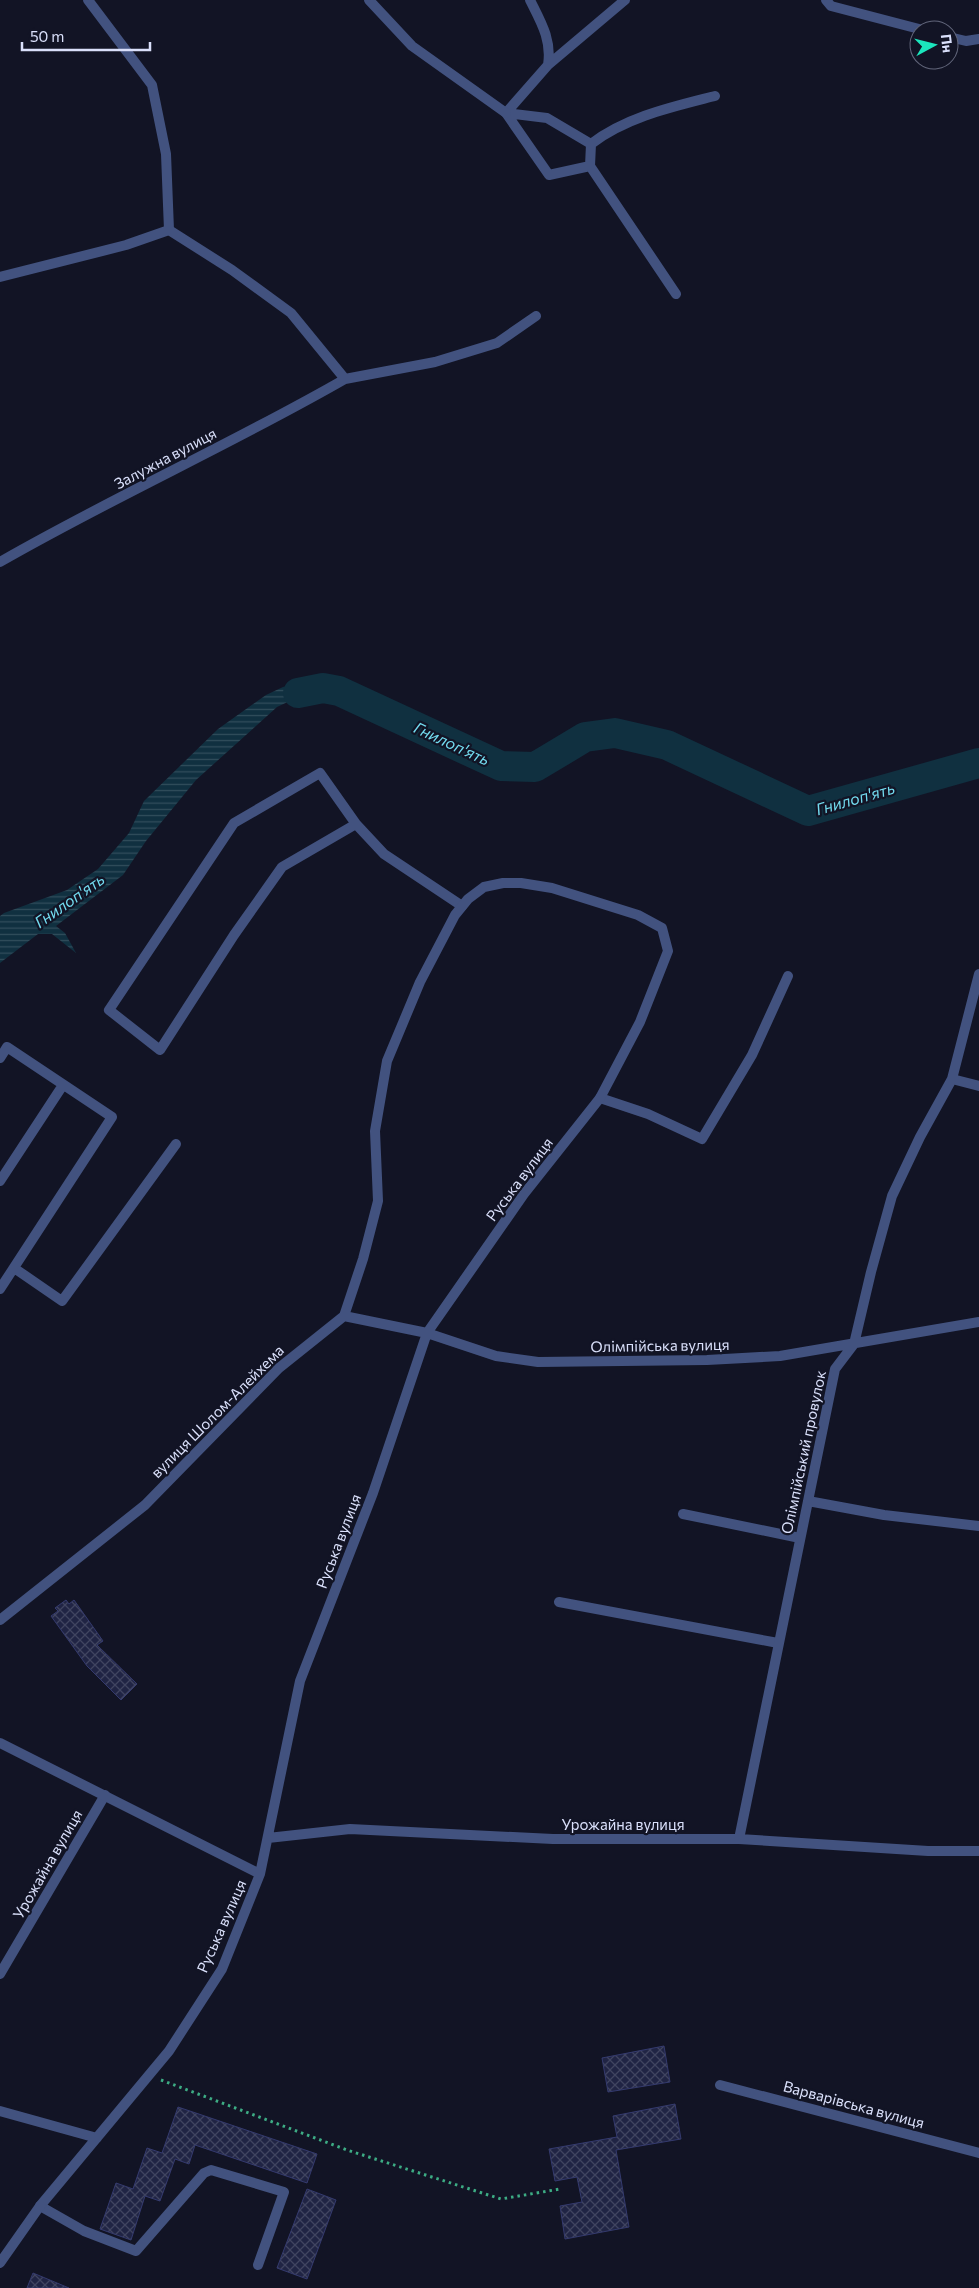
<svg xmlns="http://www.w3.org/2000/svg" width="979" height="2288" font-family="Commissioner,sans-serif">
  <defs>
    <pattern id="water-rules" width="6" height="5" patternUnits="userSpaceOnUse" patternTransform="scale(1.25)"><rect width="6" height="5" fill="#103040"/><path d="M0 2.5h6" fill="none" stroke="#324e5c"/></pattern>
    <pattern id="building-cross-hatch" width="8" height="8" patternUnits="userSpaceOnUse" patternTransform="scale(1.25)"><rect width="8" height="8" fill="#202444"/><path d="M0 0l8 8M0 8l8-8" fill="none" stroke="#404460"/></pattern>
  </defs>
  <rect width="100%" height="100%" fill="#121425"/>
  <!-- water -->
  <path fill="url(#water-rules)" d="M304 683 321 684 339 691 294 699 277 707 196 780 146 841 123 875 56 926 65 933 76 953 52 934H38L0 963V916L4 913 67 890 98 869 129 833 144 801 218 729 266 695 283 687Z"/>
  <g fill="none" stroke-linecap="round" stroke-linejoin="round">
    <!-- river -->
    <path stroke="#103040" stroke-width="30" d="M298 693 323 688 339 691 501 766 535 767 585 737 615 733 667 745 808 811 979 763"/>
  </g>
  <!-- building -->
  <path fill="url(#building-cross-hatch)" stroke="#343a6e" d="M66 1600 69 1604 74 1600 103 1641 97 1645 137 1684 121 1700 87 1666 51 1616 58 1611 55 1608Z
    M664 2046 670 2082 608 2092 602 2058Z
    M675 2104 681 2139 616 2150 629 2227 565 2239 560 2206 582 2202 577 2177 555 2181 549 2149 617 2137 613 2116Z
    M178 2107 317 2154 307 2183 195 2145 189 2164 175 2159 160 2201 145 2196 131 2240 100 2229 116 2183 133 2189 147 2148 162 2153Z
    M307 2189 336 2200 307 2279 277 2268Z
    M33 2273 69 2288H27Z"/>
  <g fill="none" stroke-linecap="round" stroke-linejoin="round">
    <!-- path -->
    <path stroke="#3dac84" stroke-width="3" stroke-dasharray="2.5 4" stroke-linecap="butt" d="M161 2080 347 2150 501 2199 560 2189"/>
    <!-- service -->
    <path stroke="#42527f" stroke-width="10" d="M530 0C541 22 552 40 548 65
      M826 0 831 6 923 30
      M949 37 966 41 979 39
      M506 113 549 175 590 166 676 294
      M506 113 547 118 591 144C626 117 672 107 715 96
      M506 113 548 65 625 0
      M590 166 591 144
      M356 824 320 773 234 823 109 1010 160 1050 234 935 282 867 356 824 384 854 462 906
      M0 1058 7 1047 112 1117 0 1289
      M600 1098 648 1114 702 1139 752 1055 788 976
      M0 1181 63 1085
      M14 1268 62 1301 176 1144
      M683 1514 800 1538
      M559 1602 778 1643
      M0 1974 105 1795
      M720 2085 979 2153
      M40 2206 84 2231 136 2251 204 2173 211 2170 284 2192 258 2265"/>
    <!-- minor -->
    <path stroke="#42527f" stroke-width="10" d="M88 0 152 85 166 154 169 230
      M369 0 412 46 506 113
      M0 277 126 245 169 230 232 270 291 313 345 379 435 362 497 343 536 316
      M0 562C113 497 232 444 345 379
      M952 1079 979 1086
      M344 1316 427 1333 496 1356 538 1362 707 1360 780 1356 979 1322
      M808 1501 884 1515 979 1526
      M0 1620 145 1505 279 1368 344 1316 363 1259 378 1201 375 1131 387 1061 420 982 455 915 468 899 484 887 503 883H521L552 888 638 915 662 928 668 951 640 1022 600 1098 524 1194 427 1333 373 1493 300 1681 260 1874 222 1969 169 2051 40 2206 0 2263
      M0 1743 260 1874
      M268 1838 350 1829 553 1839H739L928 1851H979
      M739 1839 835 1369 854 1344 871 1272 892 1196 920 1137 952 1079 979 974
      M0 2111 97 2138"/>
  </g>
  <g text-anchor="middle" dominant-baseline="central" stroke-width="4.5" stroke-linejoin="round" paint-order="stroke">
    <!-- street labels -->
    <g font-size="15" fill="#dae0fb" stroke="#121425">
      <text transform="translate(165 458) rotate(-28)">Залужна вулиця</text>
      <text transform="translate(519 1179) rotate(-53)">Руська вулиця</text>
      <text transform="translate(660 1345) rotate(-1)">Олімпійська вулиця</text>
      <text transform="translate(217 1411) rotate(-45)">вулиця Шолом-Алейхема</text>
      <text transform="translate(803 1452) rotate(-78)">Олімпійський провулок</text>
      <text transform="translate(338 1541) rotate(-69)">Руська вулиця</text>
      <text x="623" y="1824">Урожайна вулиця</text>
      <text transform="translate(47 1864) rotate(-60)">Урожайна вулиця</text>
      <text transform="translate(221 1926) rotate(-66)">Руська вулиця</text>
      <text transform="translate(854 2104) rotate(15)">Варварівська вулиця</text>
    </g>
    <!-- water labels -->
    <g font-size="16" font-style="italic" fill="#73dcf0" stroke="#121425">
      <text transform="translate(452 743) rotate(25)">Гнилоп'ять</text>
      <text transform="translate(855 798) rotate(-16)">Гнилоп'ять</text>
      <text transform="translate(69 900) rotate(-35)">Гнилоп'ять</text>
    </g>
  </g>
  <!-- north arrow -->
  <g transform="translate(934 45) rotate(83)"><circle r="24" fill="#121425" stroke="#62667b"/>
  <path d="M0-4L9 19L0 12L-9 19Z" fill="#1be6bd"/>
  <text y="-8" font-size="14" font-weight="bold" text-anchor="middle" fill="#dae0fb">Пн</text>
  </g>
  <!-- scale -->
  <path d="M22 42v8h128v-8" fill="none" stroke="#dae0fb" stroke-width="2.5"/>
  <text x="30" y="42" font-size="15" fill="#dae0fb" stroke="#121425" stroke-width="4" paint-order="stroke">50 m</text>
</svg>
